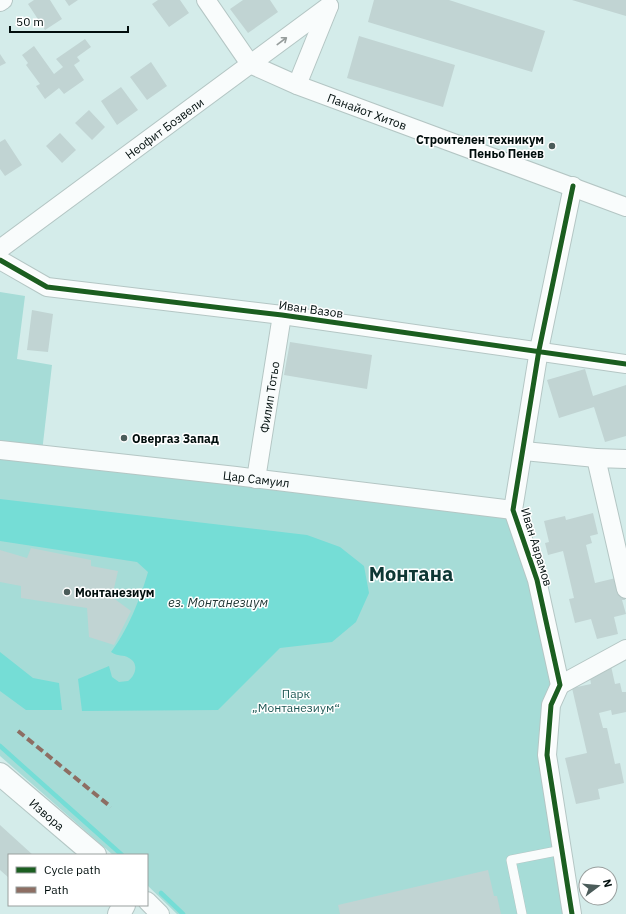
<svg xmlns="http://www.w3.org/2000/svg" width="626" height="914" font-family="'IBM Plex Sans',sans-serif">
  <rect width="100%" height="100%" fill="#d4ecea"/>
  <!-- green -->
  <path fill="#a6dcd7" d="M0 292 25 296 17 359 52 365 42 452 0 446Z
    M0 453 513 510 560 685 549 727 572 914H177L147 885V855H113L0 756Z"/>
  <!-- water -->
  <path fill="#75ddd6" d="M0 499 307 535 340 547 364 566 369 593 356 622 332 642 280 648 218 710 82 711 78 679 109 666 112 677 119 682 128 681C136 675 139 663 129 658 123 654 118 657 111 652 127 632 141 597 148 572L137 562 0 541Z
    M0 652 33 678 59 683 62 710H26L0 691Z"/>
  <g fill="none" stroke-linecap="round" stroke-linejoin="round">
    <!-- stream -->
    <path stroke="#75ddd6" stroke-width="4.5" d="M0 746 122 855
      M161 893 183 914"/>
  </g>
  <!-- building -->
  <path fill="#c1d4d3" d="M34 0H50L62 19 45 30 28 4Z
    M65 0H78L69 6Z
    M158 0H180L189 13 169 27 152 4Z
    M243 0H270L278 12 248 33 230 9Z
    M374 0H449L545 31 532 72 368 22Z
    M572 0H626V16Z
    M359 36 455 65 443 107 347 78Z
    M85 39 91 47 77 57 80 61 74 65 84 80 64 94 59 88 45 99 36 86 40 84 26 65 28 63 22 55 34 46 54 74 63 67 56 59Z
    M0 54 6 63 0 66Z
    M151 62 167 86 147 100 130 77Z
    M121 87 138 110 117 125 101 101Z
    M89 110 105 127 92 140 75 123Z
    M60 133 76 150 62 163 46 146Z
    M5 139 22 165 5 176 0 169V142Z
    M32 310 53 314 48 352 27 350Z
    M290 342 372 355 367 389 284 375Z
    M585 369 593 396 626 385V436L605 442 594 407 559 418 547 380Z
    M593 513 598 534 590 536 592 543 586 545 595 583 620 577 625 600H622L626 614 614 617 618 634 597 639 591 619 575 623 569 599 574 598 563 551 548 555 545 543 549 542 544 521 565 516 566 520Z
    M31 548 91 560V566L118 571 112 597 131 611 114 645 89 637 87 608 21 598V586L0 582V550L27 558Z
    M611 666 615 684 620 683 622 692H626V712L612 715 611 710 599 713 603 728H607L615 764 620 763 624 783 598 789 600 799 576 804 565 758 587 753 572 688 591 684 589 672Z
    M0 825 33 855H9V878L0 870Z
    M488 870 494 896H497L501 914H340L338 905Z"/>
  <g fill="none" stroke-linecap="round" stroke-linejoin="round">
    <!-- lane casing -->
    <g stroke="#b4c6c4" stroke-width="10">
      <path id="lane" d="M522 914 511 860 562 850"/>
    </g>
    <!-- street casing -->
    <g stroke="#b4c6c4" stroke-width="20">
      <g id="street">
        <path id="s1" d="M206 0 250 64 297 85 626 207"/>
        <path d="M0 2 3 0"/>
        <path d="M297 85 329 6"/>
        <path id="s2" d="M0 249 329 6"/>
        <path d="M0 260 47 287 282 315 626 364"/>
        <path id="s3" d="M0 450 236 476 513 510"/>
        <path d="M524 451 596 458"/>
        <path d="M626 459 596 458 626 589"/>
        <path id="s4" d="M256 479 282 315"/>
        <path d="M560 685 626 649"/>
        <path d="M147 901 160 914"/>
        <path d="M572 914 547 755 551 705 560 685 537 580 513 510 539 350 573 186"/>
      </g>
    </g>
    <!-- secondary casing -->
    <g stroke="#b4c6c4" stroke-width="24">
      <g id="secondary">
        <path id="s5" d="M0 774 95 855"/>
        <path d="M119 914 124 905"/>
      </g>
    </g>
    <!-- lane -->
    <use href="#lane" stroke="#f9fcfc" stroke-width="9"/>
    <!-- street -->
    <use href="#street" stroke="#f9fcfc" stroke-width="18"/>
    <!-- secondary -->
    <use href="#secondary" stroke="#f9fcfc" stroke-width="22"/>
    <!-- quiet -->
    <path stroke="#8d6e63" stroke-width="4" stroke-dasharray="8 4" stroke-linecap="butt" d="M18 731 111 807"/>
    <!-- cycleway casing -->
    <g stroke="#fff" stroke-width="8">
      <path id="cycleway" d="M0 260 47 287 282 315 626 364
        M572 914 547 755 551 705 560 685 537 580 513 510 539 350 573 186"/>
    </g>
    <!-- cycleway -->
    <use href="#cycleway" stroke="#1b5e20" stroke-width="5"/>
  </g>
  <!-- one-way arrows -->
  <defs><path id="oneway-shaft" d="M-6 0H5M1.5-3L5.5 0L1.5 3" fill="none" stroke-width="1.6" stroke-linecap="round" stroke-linejoin="round"/></defs>
  <use stroke="#969d9c" href="#oneway-shaft" transform="translate(282 41) rotate(-37)"/>
  <!-- markers -->
  <g fill="#4b5c5a" stroke="#fff" stroke-width="1.5">
    <circle cx="552" cy="146" r="4"/>
    <circle cx="124" cy="438" r="4"/>
    <circle cx="67" cy="592" r="4"/>
  </g>
  <g text-anchor="middle" dominant-baseline="central" stroke-width="3" stroke-linejoin="round" paint-order="stroke">
    <!-- street labels -->
    <g font-size="12" fill="#010e0d" stroke="#fff">
      <text stroke="none"><textPath href="#s1" startOffset="204">Панайот Хитов</textPath></text>
      <text stroke="none"><textPath href="#s2" startOffset="204">Неофит Бозвели</textPath></text>
      <text transform="translate(311 309) rotate(8)">Иван Вазов</text>
      <text stroke="none"><textPath href="#s4" startOffset="83">Филип Тотьо</textPath></text>
      <text stroke="none"><textPath href="#s3" startOffset="258">Цар Самуил</textPath></text>
      <text transform="translate(537 547) rotate(73)">Иван Аврамов</text>
      <text stroke="none"><textPath href="#s5" startOffset="62">Извора</textPath></text>
    </g>
    <!-- poi labels -->
    <g font-size="12" font-weight="bold" fill="#010e0d" stroke="#fff" text-anchor="start">
      <text x="544" y="139" text-anchor="end">Строителен техникум<tspan x="544" dy="14">Пеньо Пенев</tspan></text>
      <text x="132" y="438">Овергаз Запад</text>
      <text x="75" y="592">Монтанезиум</text>
    </g>
    <!-- park labels -->
    <g font-size="12" fill="#1d5753" stroke="#fff">
      <text x="296" y="693">Парк<tspan x="296" dy="14">„Монтанезиум“</tspan></text>
    </g>
    <!-- water labels -->
    <g font-size="13" font-style="italic" fill="#213836" stroke="#fff">
      <text x="218" y="602">ез. Монтанезиум</text>
    </g>
    <!-- town labels -->
    <g font-size="20" font-weight="bold" fill="#0e3734" stroke="#fff">
      <text x="411" y="573">Монтана</text>
    </g>
  </g>
  <!-- legend -->
  <rect x="8" y="854" width="140" height="52" fill="#ffffff" stroke="#999f9e"/>
  <rect x="16" y="867" width="20" height="6" fill="#1b5e20" stroke="#999f9e"/>
  <text x="44" y="874" font-size="12" fill="#010e0d">Cycle path</text>
  <rect x="16" y="887" width="20" height="6" fill="#8d6e63" stroke="#999f9e"/>
  <text x="44" y="894" font-size="12" fill="#010e0d">Path</text>
  <!-- north arrow -->
  <g transform="translate(598 886) rotate(74)"><circle r="19" fill="#ffffff" stroke="#999f9e"/>
  <path d="M0-3L7 15L0 10L-7 15Z" fill="#4b5c5a"/>
  <text y="-6" font-size="11" font-weight="bold" text-anchor="middle" fill="#010e0d">N</text>
  </g>
  <!-- scale -->
  <path d="M10 26v6h118v-6" fill="none" stroke="#010e0d" stroke-width="2"/>
  <text x="16" y="26" font-size="12" fill="#010e0d" stroke="#ffffff" stroke-width="3" paint-order="stroke">50 m</text>
</svg>
